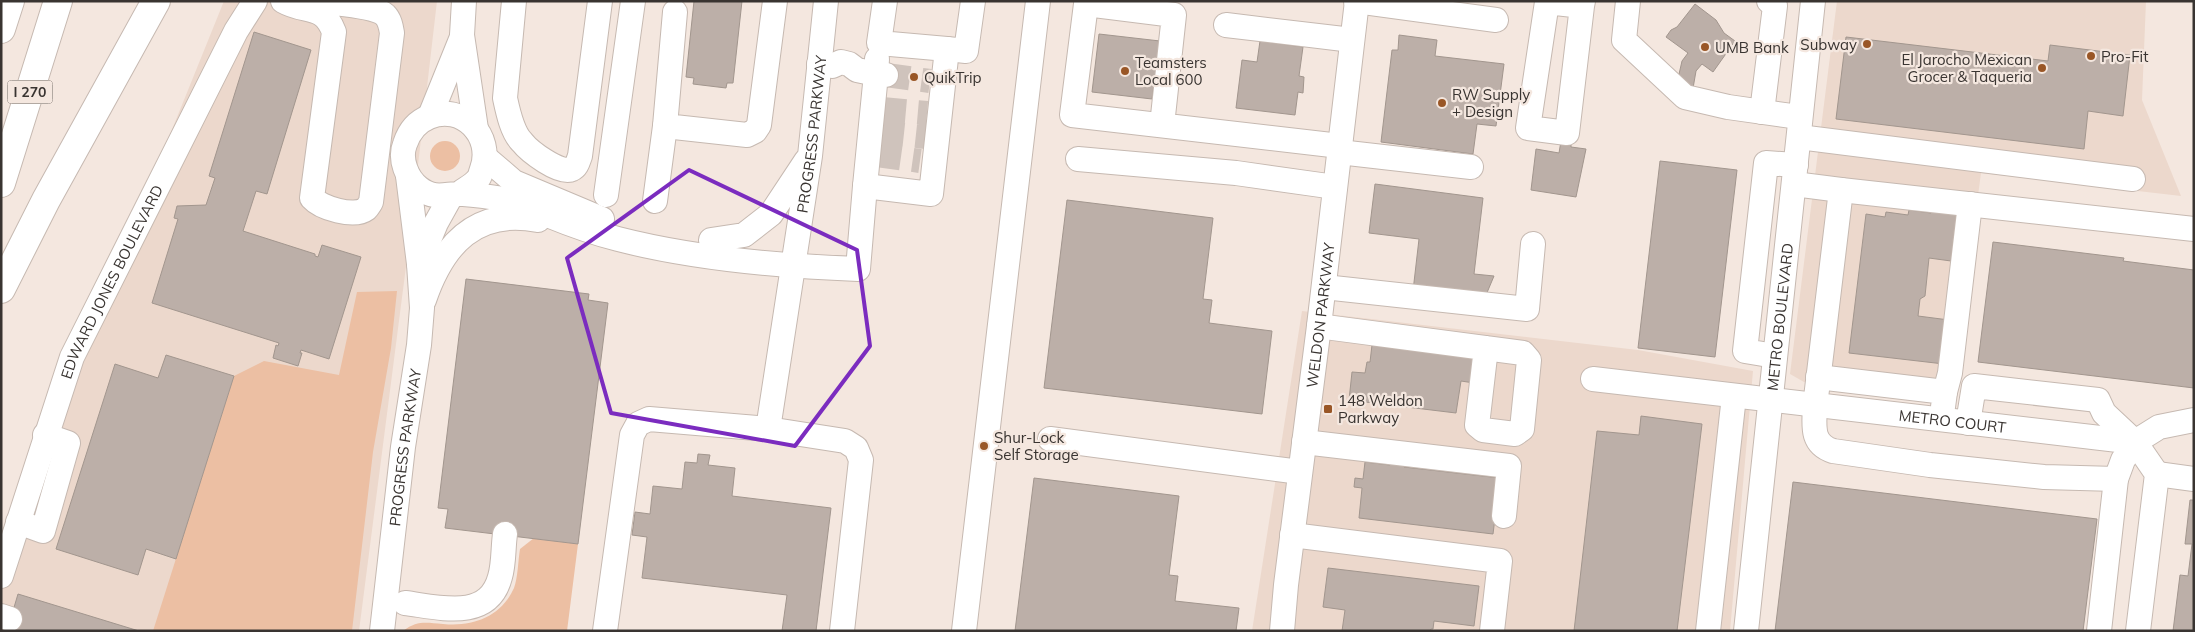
<svg xmlns="http://www.w3.org/2000/svg" width="2195" height="632" font-family="Mulish,sans-serif">
  <rect width="100%" height="100%" fill="#f4e7df"/>
  <!-- built -->
  <path fill="#ecd8cc" d="M224 1H437L408 251 359 631H1V588L34 471Z
    M1837 1H2146L2142 100 2181 196 1981 173 1951 398 1804 382 1790 374Z
    M1302 311 1638 350 1753 371 1730 631H1252Z"/>
  <!-- green -->
  <path fill="#ecbfa3" d="M430 156a15 15 0 1 1 30 0a15 15 0 1 1-30 0Z
    M397 291 391 348 373 452 352 631H153L234 376 264 361 339 375 357 292Z
    M534 538 578 544 567 631H403C418 620 426 623 443 624 473 627 501 617 514 588 518 577 518 561 520 549Z"/>
  <!-- building -->
  <path fill="#bcafa8" stroke="#a2968e" d="M694 1H742L733 83H727L726 88 693 84 694 78 686 77Z
    M1695 4 1716 20 1724 33 1735 41 1713 72 1702 64 1696 71 1692 94 1677 83 1682 61 1688 53 1666 37 1671 30 1677 27Z
    M254 32 311 50 267 194 256 191 243 231 315 254V256L318 257 322 245 361 257 329 359 301 350 300 353H302L298 366 273 358 276 345 278 346 279 343 152 303 178 219 174 218 177 206 206 205 215 178 209 176Z
    M1099 34 1160 41 1152 99 1092 92Z
    M1399 35 1437 40 1435 56 1504 64 1496 126 1477 124 1473 154 1381 142 1392 50H1398Z
    M1846 37 2048 61 2050 45 2130 55 2123 116 2088 111 2084 149 1836 119Z
    M1260 41 1303 47 1299 76 1304 77 1303 93 1298 92 1295 115 1236 108 1242 60 1257 62Z
    M1561 141 1571 143V147L1586 149 1576 197 1531 190 1536 149 1559 153Z
    M1660 161 1737 170 1715 357 1638 348Z
    M1375 184 1483 198 1474 274 1494 276 1486 295 1413 291 1419 239 1369 233Z
    M1067 200 1213 218 1203 299 1212 300 1209 323 1272 331 1262 414 1044 388Z
    M1932 209 1957 212 1951 261 1929 258 1925 296 1920 299 1918 316 1949 320 1944 364 1849 353 1866 214 1885 217 1886 212 1908 215 1909 210 1931 213Z
    M1993 242 2124 258 2123 261 2194 270V388L1978 362Z
    M466 279 589 294 588 300 608 303 578 544 445 528 448 509 438 508Z
    M1372 345 1477 358 1474 383 1461 381 1456 413 1349 400 1352 372 1365 373 1367 362H1370Z
    M166 355 234 376 176 559 146 549 138 575 56 549 115 364 158 378Z
    M1641 416 1702 424 1677 631H1574L1597 431 1639 435Z
    M698 454 710 455 708 465 735 468 732 496 831 508 816 631H782L787 595 642 578 647 537 632 535 635 512 650 514 653 486 682 489 685 462 697 463Z
    M1365 462 1390 465V463L1404 465V467L1500 478 1493 534 1359 518 1362 488 1354 487 1355 478 1363 479Z
    M1034 478 1179 496 1169 575 1178 576 1175 601 1239 608 1236 631H1015Z
    M1793 482 2097 519 2083 631H1775Z
    M2190 500H2194V631H2173L2180 575 2188 576 2192 544H2185Z
    M1328 568 1479 586 1474 626 1434 621 1433 629H1431L1430 631H1342L1345 610 1323 607Z
    M18 594 139 631H7Z"/>
  <g fill="none" stroke-linecap="round" stroke-linejoin="round">
    <!-- minor-tunnel -->
    <path stroke="#cfc3bc" stroke-width="24" stroke-dasharray="24 12" stroke-linecap="butt" d="M886 75 930 81
      M882 109 927 113
      M880 132 926 137
      M877 155 920 161"/>
    <!-- minor casing -->
    <g stroke="#c6b9b1" stroke-width="26">
      <g id="minor">
        <path d="M283 1C306 14 323 3 334 32L312 198C321 208 354 218 366 209 368 207 369 205 371 202L392 33C391 27 390 20 385 15 374 5 334 4 319 1"/>
        <path d="M464 1 462 35 476 129"/>
        <path d="M514 1 505 98C508 112 512 132 522 142 529 151 560 175 572 169 577 167 578 161 580 156L600 1"/>
        <path d="M1356 1 1496 20"/>
        <path d="M1628 1 1624 40 1685 97 1728 107 1799 117"/>
        <path d="M1582 6 1547 2 1528 128 1567 133 1582 6 1583 1"/>
        <path d="M675 12 665 126 747 135 755 131 759 125 775 1"/>
        <path d="M1226 25 1352 40"/>
        <path d="M947 49 966 51 973 1"/>
        <path d="M819 64 832 66 841 62 849 64 857 70 876 74 877 59"/>
        <path d="M1762 112 1775 6 1769 1"/>
        <path d="M430 116 462 37"/>
        <path d="M1162 125 1174 15 1086 4 1072 115 1340 146"/>
        <path d="M1799 137 2133 179"/>
        <path d="M1339 152 1471 167"/>
        <path d="M486 158 514 182 602 219"/>
        <path d="M1078 159 1236 173 1335 187"/>
        <path d="M1794 184 1841 190 1815 406C1814 426 1811 444 1833 451L1930 465 2044 477 2116 479"/>
        <path d="M865 186 876 74 886 75"/>
        <path d="M1841 190 2194 229"/>
        <path d="M460 193C465 189 474 185 478 179 480 177 481 172 482 169 494 136 462 103 429 117 416 122 409 132 405 144 399 159 407 179 419 188 436 201 446 193 463 194 476 195 491 197 504 199 520 202 535 210 550 216 572 225 595 233 618 239 696 259 778 266 858 269L865 186 931 194 947 49 879 43 885 1"/>
        <path d="M606 195 633 1"/>
        <path d="M655 201 665 126"/>
        <path d="M711 240 744 235 771 214 806 161"/>
        <path d="M419 264 436 223 451 196"/>
        <path d="M1324 287 1527 309 1533 244"/>
        <path d="M424 300C443 244 476 208 538 220"/>
        <path d="M1319 326 1333 328 1523 353 1529 360 1522 429 1515 434 1483 430 1477 425 1486 348"/>
        <path d="M1775 356 1745 351 1766 163 1796 165"/>
        <path d="M1818 377 1945 392 1943 407"/>
        <path id="s1" d="M1593 379 2135 442"/>
        <path d="M1945 392 1950 373 1970 204"/>
        <path d="M1968 423 1974 386 2098 400 2104 413 2135 442 2159 427 2194 420"/>
        <path id="s2" d="M768 429 810 156 826 1"/>
        <path d="M1050 439 1300 472"/>
        <path d="M1304 442 1509 466 1504 516"/>
        <path d="M2135 442 2157 474 2138 631"/>
        <path d="M2157 474 2194 479"/>
        <path d="M18 522 43 531 68 443 45 435"/>
        <path d="M1292 535 1500 561 1492 631"/>
        <path id="s3" d="M1 576 72 357 236 31 255 1"/>
        <path d="M405 603C438 607 488 622 500 577 504 564 503 548 505 534"/>
        <path d="M1 616 10 619"/>
        <path id="s4" d="M382 631 403 447 419 345 422 308 419 264 408 176"/>
        <path d="M605 631 632 435 638 424 649 419 768 429 845 441 856 448 861 460 842 631"/>
        <path d="M964 631 1038 1"/>
        <path id="s5" d="M1282 631 1286 585 1319 326 1357 1"/>
        <path d="M1708 631 1734 396"/>
        <path id="s6" d="M1746 631 1813 1"/>
        <path d="M2099 631 2116 479 2123 460 2135 442"/>
      </g>
    </g>
    <!-- highway casing -->
    <g stroke="#c6b9b1" stroke-width="30">
      <path id="highway" d="M1 29 10 1
        M1 183 58 1
        M1 289 46 200 156 1"/>
    </g>
    <!-- minor -->
    <use href="#minor" stroke="#fff" stroke-width="24"/>
    <!-- highway -->
    <use href="#highway" stroke="#fff" stroke-width="28"/>
  </g>
  <!-- marked area -->
  <path fill="none" stroke="#7b2cbf" stroke-width="4" stroke-linejoin="round" d="M689 170 857 250 870 346 795 446 611 413 567 258Z"/>
  <!-- markers -->
  <g fill="#995626" stroke="#f4e7df" stroke-width="2">
    <circle cx="1867" cy="44" r="5"/>
    <circle cx="1705" cy="47" r="5"/>
    <circle cx="2091" cy="56" r="5"/>
    <circle cx="2042" cy="68" r="5"/>
    <circle cx="1125" cy="71" r="5"/>
    <circle cx="914" cy="77" r="5"/>
    <circle cx="1442" cy="103" r="5"/>
    <rect x="1323" y="404" width="10" height="10" rx="2.5"/>
    <circle cx="984" cy="446" r="5"/>
  </g>
  <g text-anchor="middle" dominant-baseline="central" stroke-width="4.5" stroke-linejoin="round" paint-order="stroke">
    <!-- shield labels -->
    <rect fill="#f4e7df" stroke="#716a65" stroke-width="1" x="7.5" y="80.5" width="45" height="23" rx="4"/>
    <g font-size="14" font-weight="bold" fill="#393431">
      <text x="30" y="92">I 270</text>
    </g>
    <!-- poi labels -->
    <g font-size="15" fill="#393431" stroke="#f4e7df" text-anchor="start">
      <text x="1857" y="44" text-anchor="end">Subway</text>
      <text x="1715" y="47">UMB Bank</text>
      <text x="2101" y="56">Pro-Fit</text>
      <text x="2032" y="59" text-anchor="end">El Jarocho Mexican<tspan x="2032" dy="17">Grocer &amp; Taqueria</tspan></text>
      <text x="1135" y="62">Teamsters<tspan x="1135" dy="17">Local 600</tspan></text>
      <text x="924" y="77">QuikTrip</text>
      <text x="1452" y="94">RW Supply<tspan x="1452" dy="17">+ Design</tspan></text>
      <text x="1338" y="400">148 Weldon<tspan x="1338" dy="17">Parkway</tspan></text>
      <text x="994" y="437">Shur-Lock<tspan x="994" dy="17">Self Storage</tspan></text>
    </g>
    <!-- street labels -->
    <g font-size="15" fill="#393431" stroke="#f4e7df">
      <text stroke="none"><textPath href="#s2" startOffset="298">PROGRESS PARKWAY</textPath></text>
      <text stroke="none"><textPath href="#s3" startOffset="315">EDWARD JONES BOULEVARD</textPath></text>
      <text stroke="none"><textPath href="#s5" startOffset="318">WELDON PARKWAY</textPath></text>
      <text stroke="none"><textPath href="#s6" startOffset="316">METRO BOULEVARD</textPath></text>
      <text stroke="none"><textPath href="#s1" startOffset="362">METRO COURT</textPath></text>
      <text stroke="none"><textPath href="#s4" startOffset="185">PROGRESS PARKWAY</textPath></text>
    </g>
  </g>
  <!-- border -->
  <rect width="2195" height="632" fill="none" stroke="#393431" stroke-width="5"/>
</svg>
